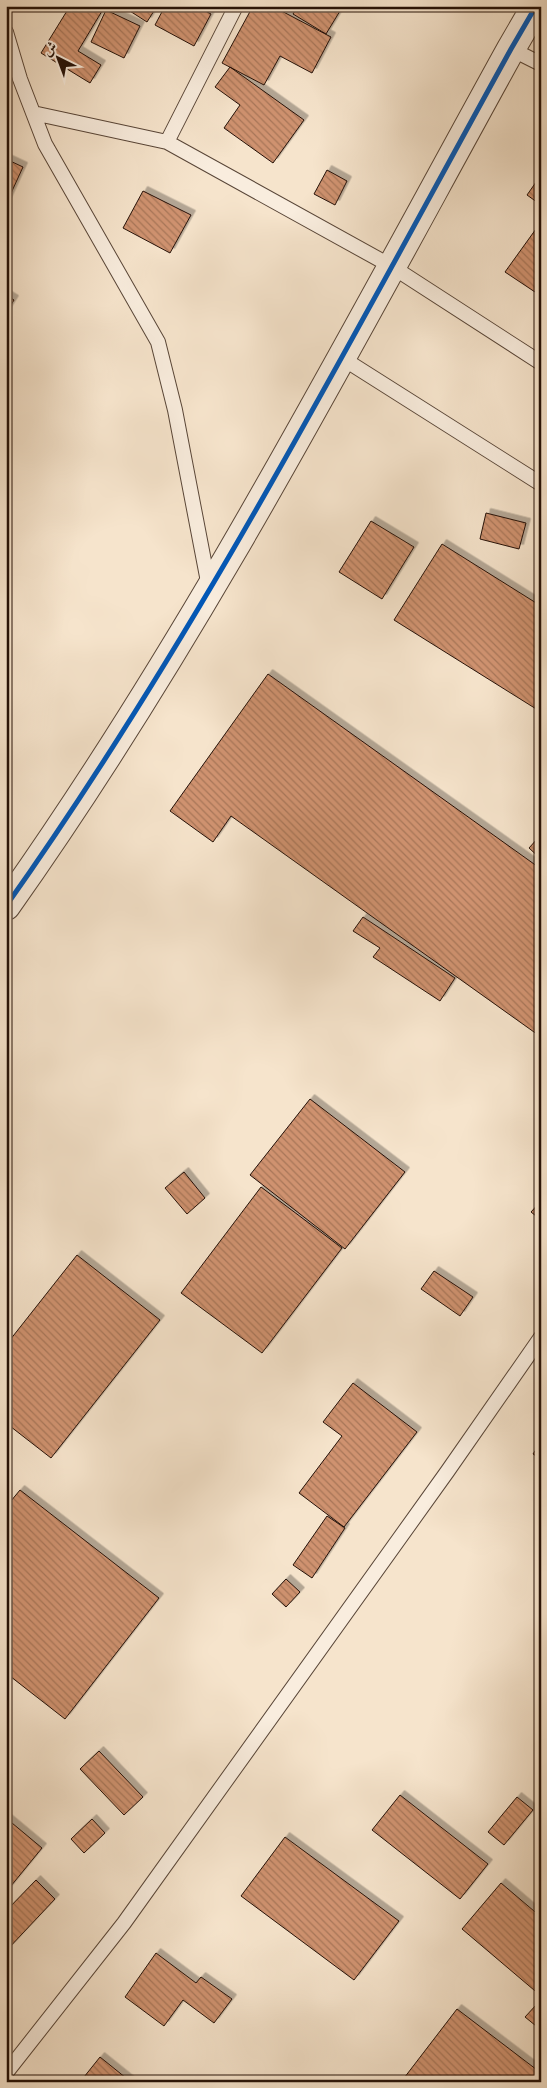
<svg xmlns="http://www.w3.org/2000/svg" width="547" height="2088" font-family="'IM FELL English',Amiri,serif">
  <defs>
    <pattern id="building-back-hatch" width="6" height="6" patternUnits="userSpaceOnUse" patternTransform="scale(1.25)"><rect width="6" height="6" fill="#cf926f"/><path d="M-1 5l2 2M0 0l6 6M5-1l2 2" fill="none" stroke="#a87659"/></pattern>
    <filter id="shadow"><feDropShadow dx="4.5" dy="-4.5" stdDeviation="0" flood-color="#0004"/></filter>
  </defs>
  <rect width="100%" height="100%" fill="#f6e4cc"/>
  <filter id="stains"><feTurbulence type="fractalNoise" baseFrequency=".004" numOctaves="4"/><feColorMatrix values="0 0 0 0 .2 0 0 0 0 .09 0 0 0 0 .02 0 0 0 .5 -.17"/></filter>
  <radialGradient id="worn" r=".72"><stop offset=".6" stop-color="#630" stop-opacity="0"/><stop offset="1" stop-color="#630" stop-opacity=".3"/></radialGradient>
  <!-- building -->
  <path fill="url(#building-back-hatch)" stroke="#251107" filter="url(#shadow)" d="M70 6H105L78 51 101 65 90 83 41 53Z
    M122 6H157L147 22Z
    M165 6H196L211 14 194 46 155 25Z
    M253 6H272L331 37 312 73 280 56 264 85 222 63Z
    M298 6H343L326 34 293 14Z
    M106 10 140 26 124 58 91 42Z
    M230 67 304 120 273 163 224 128 240 105 215 87Z
    M6 159 23 167 7 202H6Z
    M327 170 347 181 335 205 314 194Z
    M541 175V205L527 195Z
    M143 191 191 215 170 253 123 228Z
    M541 222V296L505 272Z
    M6 295 14 300 6 313Z
    M486 513 526 523 519 549 480 539Z
    M371 521 414 547 382 599 339 572Z
    M442 544 541 606V712L394 620Z
    M268 674 541 869V1037L231 816 213 842 170 811Z
    M538 838 541 840V859L529 848Z
    M363 917 455 978 440 1001 373 957 380 948 353 931Z
    M310 1099 405 1172 345 1249 250 1175Z
    M184 1172 205 1198 187 1214 165 1188Z
    M261 1187 342 1248 262 1353 181 1293Z
    M541 1201V1220L531 1212Z
    M77 1255 160 1320 51 1458 6 1423V1345Z
    M434 1271 473 1297 460 1316 421 1289Z
    M353 1383 417 1432 344 1527 299 1493 342 1436 323 1422Z
    M541 1442V1459L533 1454Z
    M20 1490 159 1598 65 1719 6 1673V1507Z
    M327 1516 345 1528 312 1578 293 1565Z
    M286 1579 300 1592 286 1607 272 1594Z
    M99 1751 143 1797 124 1815 80 1769Z
    M400 1795 488 1864 460 1899 372 1830Z
    M517 1797 533 1810 504 1845 488 1832Z
    M6 1818 42 1848 6 1892Z
    M92 1819 105 1833 84 1853 71 1839Z
    M285 1837 399 1921 354 1980 241 1896Z
    M36 1880 55 1899 6 1951V1911Z
    M501 1883 541 1917V1996L462 1929Z
    M156 1953 196 1983 201 1977 232 1999 214 2023 183 2000 164 2026 125 1997Z
    M537 2004 541 2007V2030L525 2017Z
    M457 2009 541 2073V2082H401Z
    M100 2057 131 2082H80Z"/>
  <g fill="none" stroke-linecap="round" stroke-linejoin="round">
    <!-- service casing -->
    <g stroke="#594638" stroke-width="16">
      <path id="service" d="M6 32 20 79 45 144 158 342 175 410 209 587
        M511 49 541 64
        M33 113 167 142 391 266 541 363
        M167 142 236 6
        M342 358 541 484
        M6 2073 124 1923 447 1472 541 1337"/>
    </g>
    <!-- minor casing -->
    <g stroke="#594638" stroke-width="30">
      <path id="minor" d="M6 906C198 635 351 339 511 49L536 6"/>
    </g>
    <!-- service -->
    <use href="#service" stroke="#f9edde" stroke-width="14"/>
    <!-- minor -->
    <use href="#minor" stroke="#f9edde" stroke-width="28"/>
    <!-- cycleway casing -->
    <g stroke="#f9edde" stroke-width="8">
      <path id="cycleway" d="M6 906C198 635 351 339 511 49L536 6"/>
    </g>
    <!-- cycleway -->
    <use href="#cycleway" stroke="#0057b8" stroke-width="5"/>
  </g>
  <!-- margin -->
  <rect width="547" height="2088" fill="none" stroke="#f6e4cc" stroke-width="25"/>
  <rect x="8" y="8" width="532" height="2073" fill="none" stroke="#251107" stroke-width="2.5"/>
  <rect x="12" y="12" width="522" height="2063" fill="none" stroke="#251107"/>
  <!-- north arrow -->
  <g transform="translate(58 58) rotate(318)" stroke="#f9edde" stroke-width="4" paint-order="stroke">
  <path d="M0-4L9 19L0 12L-9 19Z" fill="#251107"/>
  <text y="-8" font-size="14" font-weight="bold" text-anchor="middle" fill="#251107">ش</text>
  </g>
  <rect width="100%" height="100%" filter="url(#stains)"/>
  <rect width="100%" height="100%" fill="url(#worn)"/>
</svg>
